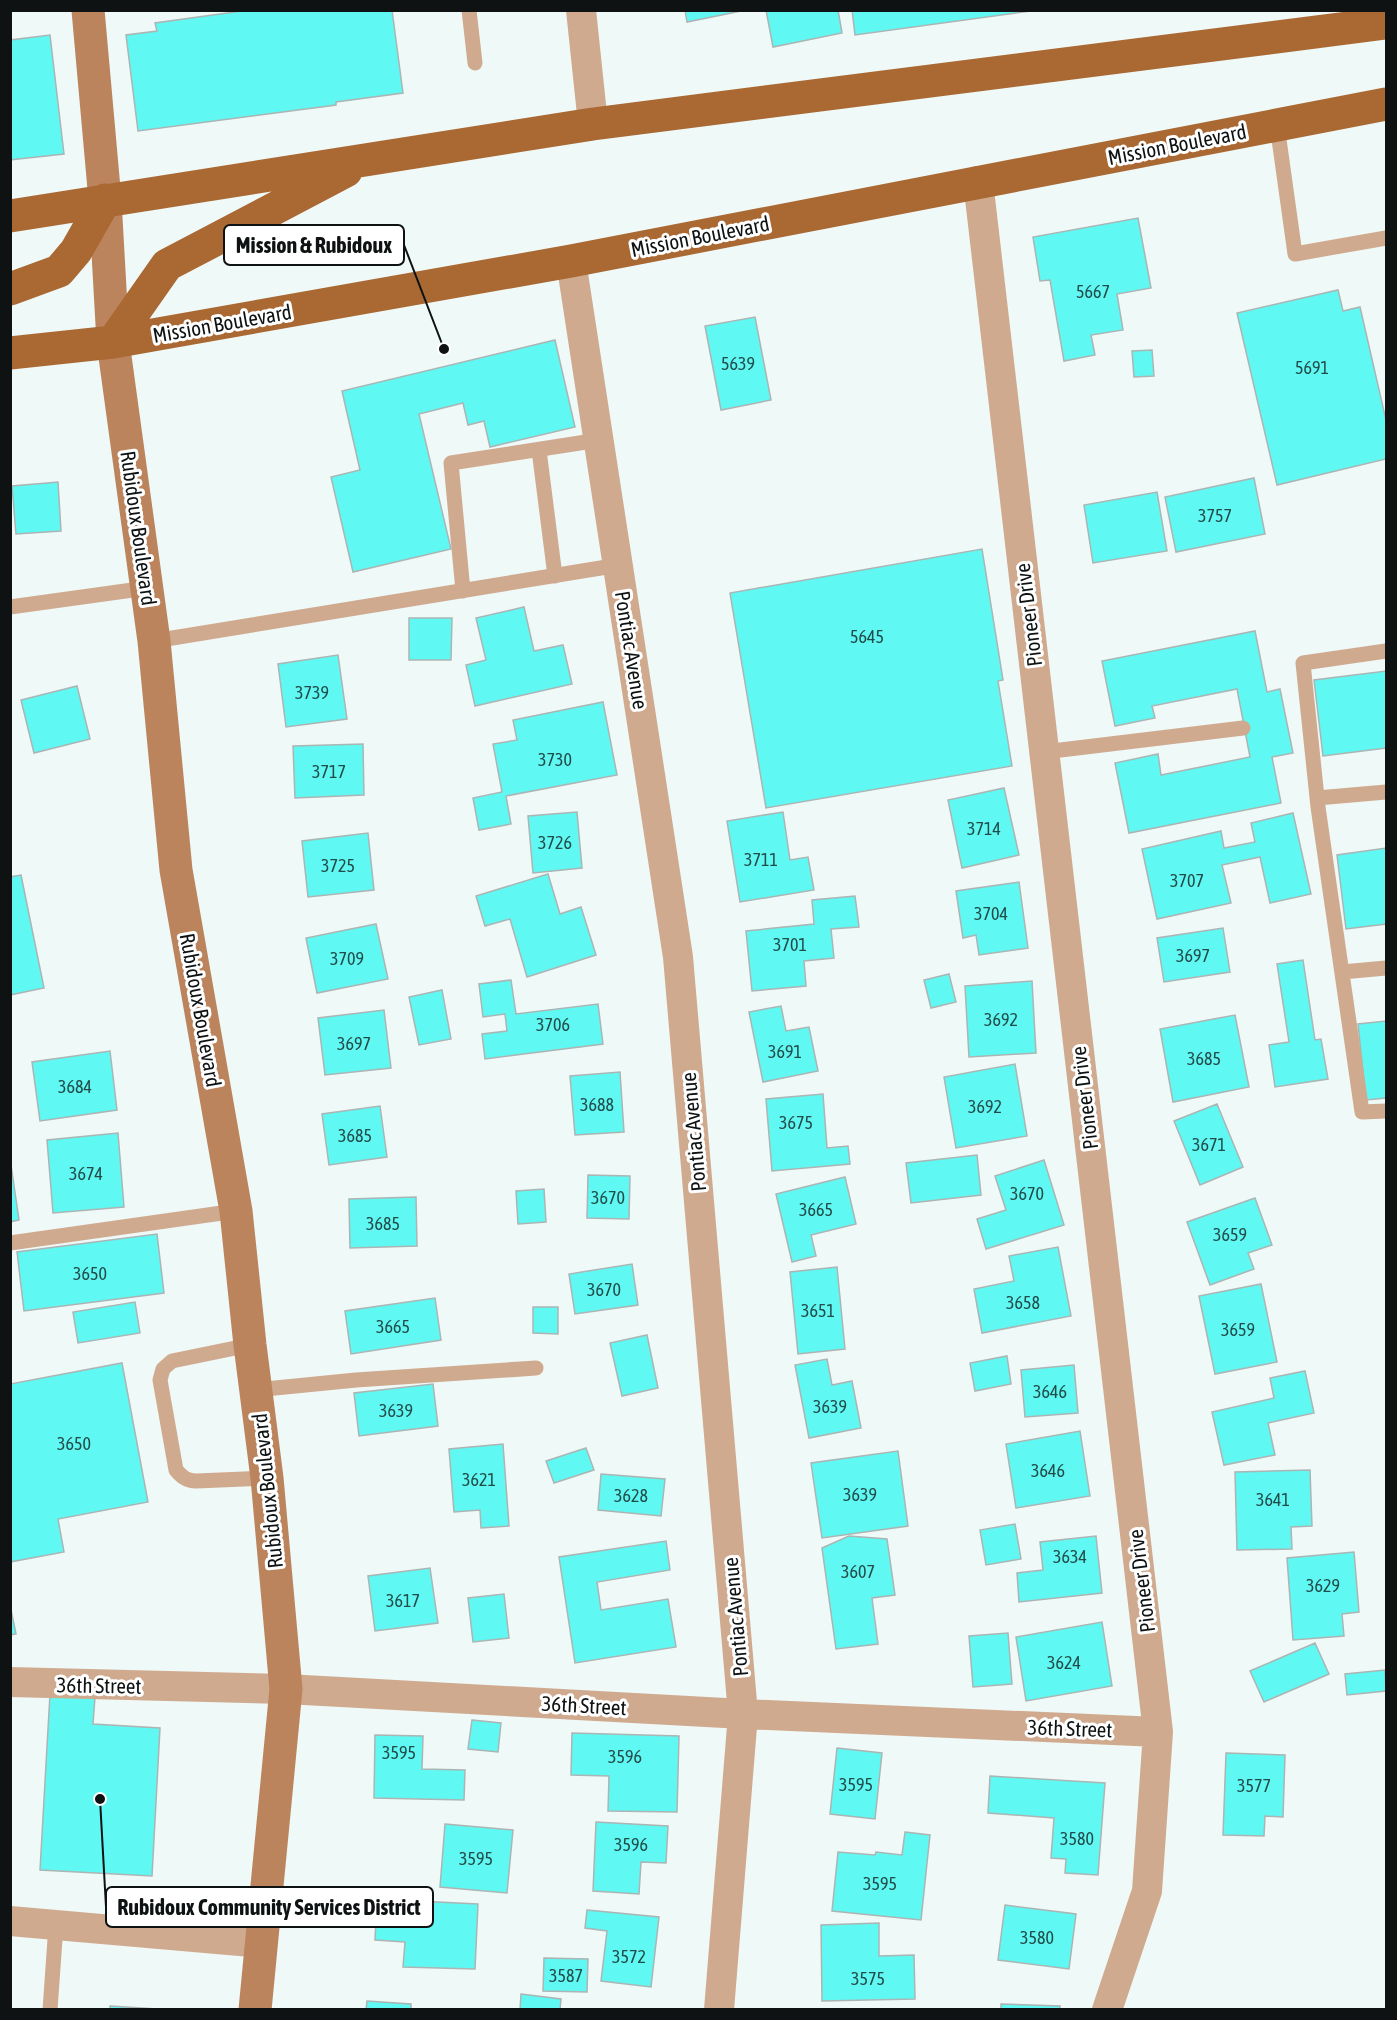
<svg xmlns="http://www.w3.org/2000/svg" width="1397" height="2020" font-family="'Asap Condensed',sans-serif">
  <rect width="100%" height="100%" fill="#eef9f8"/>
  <!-- building -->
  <path fill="#60f8f2" stroke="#abb5b4" stroke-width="1.5" d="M249 10H392L403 93 336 102V105L138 131 126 35 157 31 155 23Z
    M685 10H746L687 22Z
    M766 10H838L842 33 773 47Z
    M852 10H1038L855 35Z
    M50 35 64 154 10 160V40Z
    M1138 218 1151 288 1117 294 1123 330 1091 335 1095 355 1064 361 1050 280 1040 281 1033 237Z
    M1338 290 1343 311 1360 307 1386 420V459L1277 485 1237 313Z
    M755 317 771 400 721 410 705 326Z
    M555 340 575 427 490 447 484 421 468 425 463 403 419 414 451 549 353 572 331 477 360 470 342 391Z
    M1152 350 1154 376 1134 377 1132 351Z
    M1254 478 1265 534 1176 552 1165 497Z
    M58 482 61 531 16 534 12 486Z
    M1157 492 1167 551 1093 563 1084 505Z
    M982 549 1003 680 998 681 1012 766 766 808 730 593Z
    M524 607 534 651 563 645 572 684 475 706 466 665 486 660 476 618Z
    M409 618H452L451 660H409Z
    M1255 631 1267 692 1280 689 1293 753 1272 757 1281 803 1129 833 1115 763 1158 754 1161 775 1250 757 1237 689 1152 706 1155 718 1115 726 1102 661Z
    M338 655 347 719 286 727 278 664Z
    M1386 671V748L1323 756 1314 680Z
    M77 686 90 739 34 753 21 700Z
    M603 702 617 775 506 796 511 824 479 830 473 798 502 792 493 744 517 740 513 720Z
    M363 744 364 795 295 798 293 746Z
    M1004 788 1019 855 962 868 948 800Z
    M577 812 582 868 533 873 528 816Z
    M783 812 790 860 808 857 814 890 740 902 727 821Z
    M1293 813 1311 894 1270 903 1260 857 1222 865 1231 903 1157 919 1142 849 1221 831 1224 848 1255 842 1251 823Z
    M368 833 374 890 308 897 302 841Z
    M1386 848V924L1346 929 1337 855Z
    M548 874 560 914 581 907 596 955 527 977 510 919 485 926 476 896Z
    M21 875 44 988 10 995V877Z
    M1019 882 1028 948 979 955 976 935 963 938 956 891Z
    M855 896 859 927 831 929 834 958 804 961 806 986 752 991 746 931 814 924 812 900Z
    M376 924 388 979 317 993 306 938Z
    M1223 928 1230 972 1164 982 1157 938Z
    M1303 960 1315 1040 1321 1039 1328 1079 1275 1087 1269 1045 1289 1042 1277 964Z
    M949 974 956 1002 931 1008 924 980Z
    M511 980 516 1014 598 1004 603 1044 485 1059 482 1034 507 1031 505 1014 483 1017 479 984Z
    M1032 981 1036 1053 969 1057 965 986Z
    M442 990 451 1039 419 1045 409 997Z
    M781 1006 786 1031 809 1027 818 1071 763 1082 749 1012Z
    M384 1010 391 1068 325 1075 318 1018Z
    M1235 1015 1249 1087 1173 1102 1160 1029Z
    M1386 1021V1098L1366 1100 1358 1024Z
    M110 1051 117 1110 40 1121 32 1062Z
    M1015 1064 1027 1136 956 1148 944 1077Z
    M620 1072 624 1132 575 1135 570 1076Z
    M823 1094 827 1148 848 1146 850 1164 772 1171 766 1099Z
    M1217 1104 1243 1167 1200 1185 1174 1121Z
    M380 1106 387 1157 329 1165 322 1114Z
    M118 1133 124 1207 53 1213 47 1140Z
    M977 1155 981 1195 911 1203 906 1163Z
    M10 1158 19 1220 10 1222Z
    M1044 1160 1064 1225 986 1249 977 1219 1006 1210 995 1176Z
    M588 1175 630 1176 629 1219 587 1218Z
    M845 1177 856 1224 811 1235 816 1256 792 1262 776 1194Z
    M544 1189 546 1222 518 1224 516 1191Z
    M416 1197 417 1246 350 1248 349 1199Z
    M1255 1198 1272 1245 1248 1253 1254 1269 1210 1285 1187 1222Z
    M157 1234 164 1293 24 1311 17 1252Z
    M1058 1247 1071 1316 982 1333 974 1289 1014 1281 1009 1256Z
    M632 1264 638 1305 575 1314 569 1274Z
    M837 1267 845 1349 798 1354 790 1272Z
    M1261 1284 1277 1362 1215 1374 1199 1296Z
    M435 1298 441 1340 351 1354 345 1311Z
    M135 1302 140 1333 78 1343 73 1312Z
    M533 1307H558V1334L533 1333Z
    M647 1335 658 1388 622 1396 610 1343Z
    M1007 1356 1011 1384 975 1391 970 1363Z
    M827 1359 832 1385 852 1381 861 1428 809 1438 795 1365Z
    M122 1363 148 1502 58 1519 64 1552 10 1562V1384Z
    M1074 1365 1078 1413 1025 1417 1021 1370Z
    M1305 1371 1314 1413 1268 1423 1275 1455 1224 1465 1212 1412 1274 1398 1270 1378Z
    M433 1384 438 1426 359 1436 354 1393Z
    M1080 1431 1090 1496 1016 1508 1006 1444Z
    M503 1444 509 1526 481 1528 480 1510 454 1512 449 1449Z
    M586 1448 594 1470 554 1483 546 1461Z
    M898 1451 908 1526 822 1538 811 1463Z
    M1310 1470 1312 1526 1291 1527 1292 1549 1237 1550 1235 1472Z
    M601 1474 665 1479 661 1516 598 1510Z
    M1015 1524 1021 1559 986 1565 980 1530Z
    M849 1536 887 1539 895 1595 872 1598 878 1644 836 1649 822 1548Z
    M1096 1536 1102 1593 1019 1602 1017 1573 1043 1570 1040 1542Z
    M666 1541 670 1570 597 1582 601 1610 668 1599 676 1647 575 1663 559 1557Z
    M1354 1552 1359 1612 1342 1614 1344 1636 1293 1640 1287 1558Z
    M430 1568 438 1623 375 1631 368 1576Z
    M504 1594 509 1638 473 1642 468 1598Z
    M10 1605 16 1634 10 1635Z
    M1102 1622 1112 1686 1026 1701 1016 1637Z
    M1008 1633 1012 1684 973 1687 969 1636Z
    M1315 1643 1329 1674 1264 1702 1250 1671Z
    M1385 1670 1386 1691 1347 1695 1345 1674Z
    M50 1694 95 1697 93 1724 160 1728 152 1876 40 1870Z
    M472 1720 501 1723 498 1752 468 1749Z
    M572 1733 679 1736 677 1812 608 1811 609 1776 571 1775Z
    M375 1735 423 1736 422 1769 465 1770 464 1800 374 1798Z
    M837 1748 882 1753 875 1819 830 1814Z
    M1226 1753 1285 1755 1283 1817 1265 1816 1264 1836 1223 1835Z
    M990 1776 1105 1783 1098 1875 1065 1873 1066 1859 1051 1858 1054 1818 988 1813Z
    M596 1822 668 1826 666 1863 641 1862 639 1894 593 1891Z
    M445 1824 513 1830 507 1893 440 1887Z
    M905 1832 930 1835 921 1920 832 1911 838 1852 875 1855 876 1852 902 1855Z
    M377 1899 478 1904 475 1969 403 1967 405 1942 375 1940Z
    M1005 1905 1076 1914 1069 1969 998 1960Z
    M587 1910 659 1917 651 1987 601 1981 607 1931 585 1928Z
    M879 1923V1956L914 1955 915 1999 822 2001 821 1925Z
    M544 1958 588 1959 587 1992 543 1991Z
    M521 1994 561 1999 560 2010H520Z
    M367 2001 411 2004V2010H366Z
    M1001 2004 1060 2006V2010H1001Z
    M110 2006 173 2010H110Z"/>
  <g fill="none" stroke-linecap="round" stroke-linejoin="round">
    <!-- lane -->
    <path stroke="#d0aa8f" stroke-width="15" d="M469 10 475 63
      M1277 125 1295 254 1386 238
      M539 450 555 576
      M463 591 451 463 599 440
      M10 607 147 588
      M154 641 619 565
      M1386 651 1303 663 1318 807 1362 1112 1386 1111
      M1044 752 1243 728
      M1317 798 1386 792
      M1342 972 1386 968
      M10 1243 236 1211
      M250 1345 172 1361 163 1369 160 1380 176 1470C182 1477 187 1481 196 1481L267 1478
      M255 1390 356 1380 536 1368
      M50 2010 56 1925"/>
    <!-- street -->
    <path stroke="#d0aa8f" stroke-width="30" d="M581 10 593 124
      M978 181 1158 1732 1147 1891 1107 2010
      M571 261 678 957 743 1714 719 2010
      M10 1682 286 1689 743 1714 1158 1732
      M10 1921 261 1943"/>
    <!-- secondary -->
    <path stroke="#bb845c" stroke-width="33" d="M88 10 105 200 113 342 154 641 176 870 236 1211 250 1345 267 1478 286 1689 255 2010"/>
    <!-- primary -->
    <path stroke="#aa6833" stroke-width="33" d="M10 216 593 124 1386 23
      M10 289 59 271 76 251 105 200
      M113 342 167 265 346 171
      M10 353 113 342 571 261 1386 104"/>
  </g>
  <g text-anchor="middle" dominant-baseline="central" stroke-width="6" stroke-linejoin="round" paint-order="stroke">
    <!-- number labels -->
    <g font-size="18" fill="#224c4a">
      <text x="1093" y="291">5667</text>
      <text x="738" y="363">5639</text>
      <text x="1312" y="367">5691</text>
      <text x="1215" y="515">3757</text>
      <text x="867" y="636">5645</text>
      <text x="312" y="692">3739</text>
      <text x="555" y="759">3730</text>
      <text x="329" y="771">3717</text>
      <text x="984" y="828">3714</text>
      <text x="555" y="842">3726</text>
      <text x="761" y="859">3711</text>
      <text x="338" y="865">3725</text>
      <text x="1187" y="880">3707</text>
      <text x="991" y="913">3704</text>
      <text x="790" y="944">3701</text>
      <text x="1193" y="955">3697</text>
      <text x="347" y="958">3709</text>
      <text x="1001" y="1019">3692</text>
      <text x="553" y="1024">3706</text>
      <text x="354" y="1043">3697</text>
      <text x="785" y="1051">3691</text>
      <text x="1204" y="1058">3685</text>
      <text x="75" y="1086">3684</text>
      <text x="597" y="1104">3688</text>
      <text x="985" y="1106">3692</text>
      <text x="796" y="1122">3675</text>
      <text x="355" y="1135">3685</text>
      <text x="1209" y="1144">3671</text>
      <text x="86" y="1173">3674</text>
      <text x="1027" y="1193">3670</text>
      <text x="608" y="1197">3670</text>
      <text x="816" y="1209">3665</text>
      <text x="383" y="1223">3685</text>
      <text x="1230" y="1234">3659</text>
      <text x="90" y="1273">3650</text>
      <text x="604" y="1289">3670</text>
      <text x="1023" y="1302">3658</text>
      <text x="818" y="1310">3651</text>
      <text x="393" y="1326">3665</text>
      <text x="1238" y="1329">3659</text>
      <text x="1050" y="1391">3646</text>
      <text x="830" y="1406">3639</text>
      <text x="396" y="1410">3639</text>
      <text x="74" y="1443">3650</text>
      <text x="1048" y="1470">3646</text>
      <text x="479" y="1479">3621</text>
      <text x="860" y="1494">3639</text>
      <text x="631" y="1495">3628</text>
      <text x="1273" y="1499">3641</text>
      <text x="1070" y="1556">3634</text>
      <text x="858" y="1571">3607</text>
      <text x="1323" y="1585">3629</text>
      <text x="403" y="1600">3617</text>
      <text x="1064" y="1662">3624</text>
      <text x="399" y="1752">3595</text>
      <text x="625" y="1756">3596</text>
      <text x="856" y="1784">3595</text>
      <text x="1254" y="1785">3577</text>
      <text x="1077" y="1838">3580</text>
      <text x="631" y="1844">3596</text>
      <text x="476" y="1858">3595</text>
      <text x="880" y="1883">3595</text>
      <text x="1037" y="1937">3580</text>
      <text x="629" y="1956">3572</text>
      <text x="566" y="1975">3587</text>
      <text x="868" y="1978">3575</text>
    </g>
    <!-- street labels -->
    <g font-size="21" fill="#0e1212" stroke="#fff">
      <text transform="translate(1177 144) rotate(-11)">Mission Boulevard</text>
      <text transform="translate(700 236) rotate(-11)">Mission Boulevard</text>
      <text transform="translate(222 323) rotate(-10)">Mission Boulevard</text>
      <text transform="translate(139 528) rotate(82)">Rubidoux Boulevard</text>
      <text transform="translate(1028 615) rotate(-97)">Pioneer Drive</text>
      <text transform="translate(632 650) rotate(81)">Pontiac Avenue</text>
      <text transform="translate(201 1010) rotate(80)">Rubidoux Boulevard</text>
      <text transform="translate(1084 1098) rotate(-97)">Pioneer Drive</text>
      <text transform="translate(693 1132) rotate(-95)">Pontiac Avenue</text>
      <text transform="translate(267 1491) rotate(-96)">Rubidoux Boulevard</text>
      <text transform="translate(1141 1581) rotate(-97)">Pioneer Drive</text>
      <text transform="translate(735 1617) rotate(-95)">Pontiac Avenue</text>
      <text transform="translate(99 1685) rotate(1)">36th Street</text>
      <text transform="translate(584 1705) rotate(3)">36th Street</text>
      <text transform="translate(1070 1728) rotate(2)">36th Street</text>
    </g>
  </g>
  <!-- callouts -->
  <path fill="none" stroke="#0e1212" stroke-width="2" d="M444 349L404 245M100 1799L106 1907"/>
  <g fill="#0e1212" stroke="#fff" stroke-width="2">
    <circle cx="444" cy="349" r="6"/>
    <circle cx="100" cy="1799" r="6"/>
  </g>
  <g fill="#fff" stroke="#0e1212" stroke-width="2">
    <rect x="224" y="225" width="180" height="40" rx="6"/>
    <rect x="106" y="1887" width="327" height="40" rx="6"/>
  </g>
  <g font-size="22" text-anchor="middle" font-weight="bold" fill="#0e1212">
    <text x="314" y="253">Mission &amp; Rubidoux</text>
    <text x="269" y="1915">Rubidoux Community Services District</text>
  </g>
  <!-- border -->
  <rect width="1397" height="2020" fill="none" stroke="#0e1212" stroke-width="24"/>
</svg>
